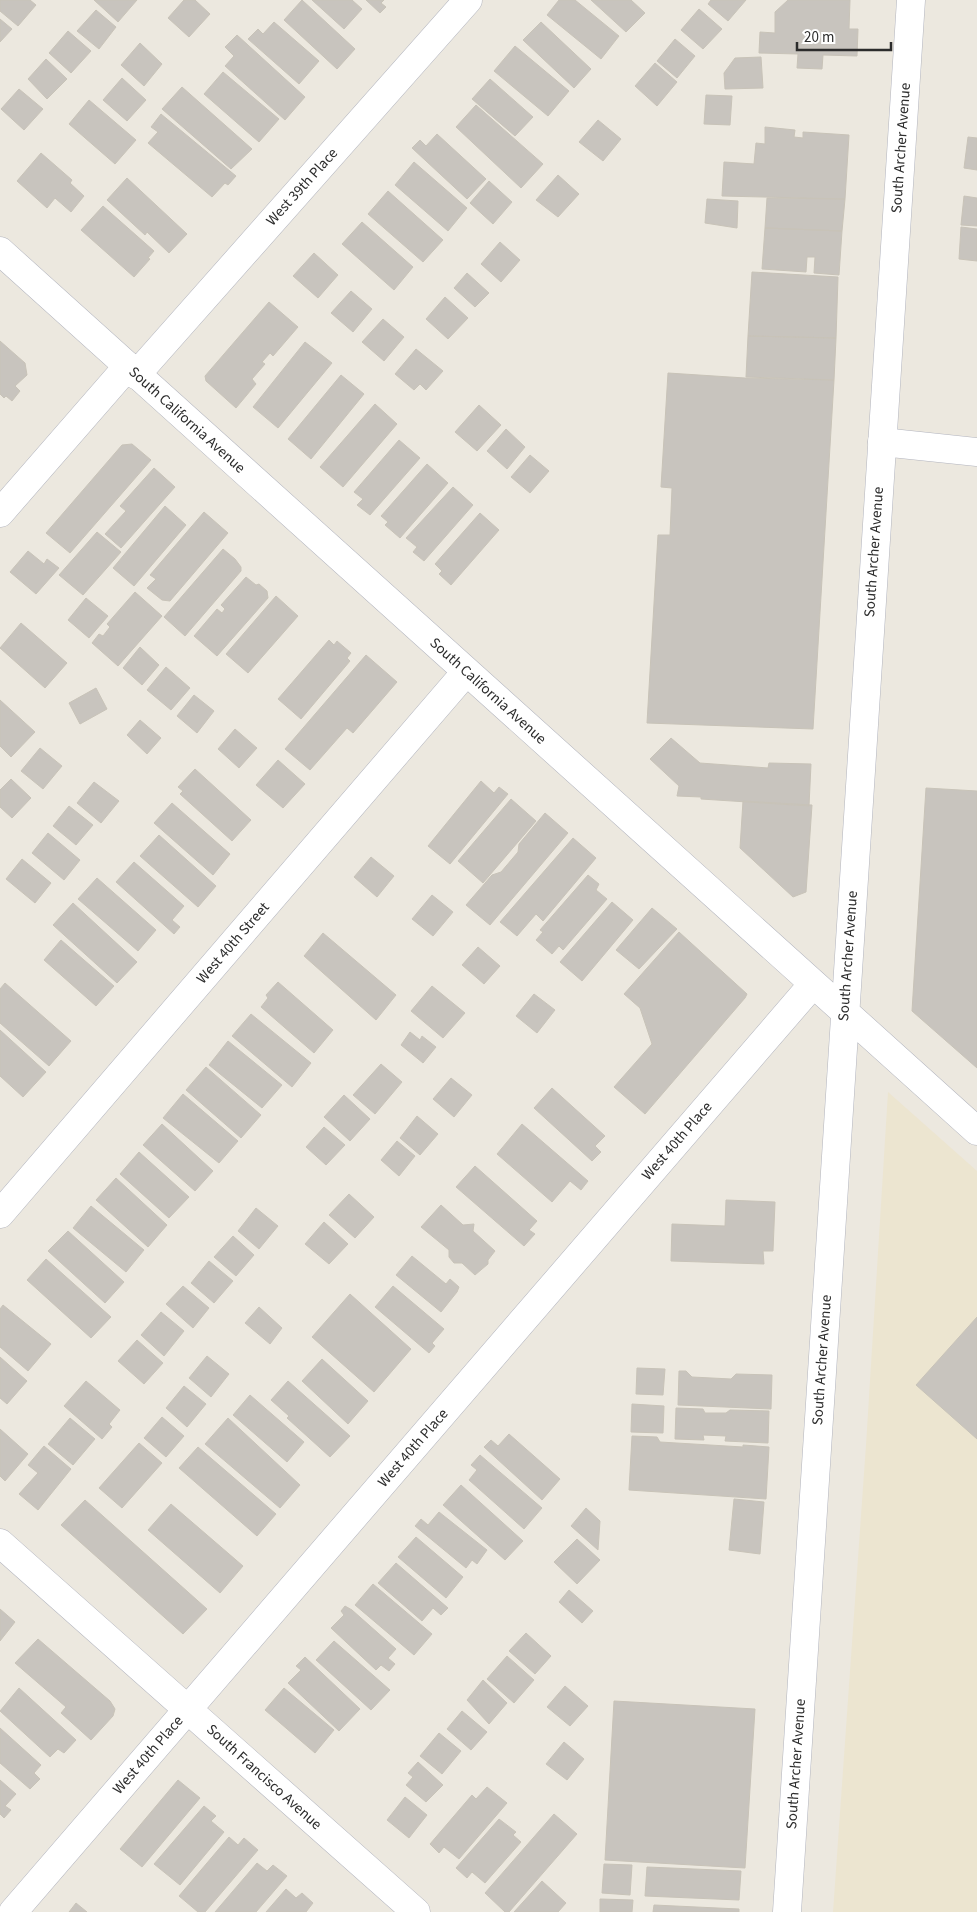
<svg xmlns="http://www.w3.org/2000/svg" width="977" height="1912" font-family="'Source Sans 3',sans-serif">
  <rect width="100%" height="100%" fill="#ece8df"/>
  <!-- education -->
  <path fill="#ece5d0" d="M888 1092 977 1171V1912H833L866 1445Z"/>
  <!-- building -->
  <path fill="#c8c4be" stroke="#c8c3b8" d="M0 0H30L36 5 18 26 0 11Z
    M94 0H137L118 22Z
    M184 0H195L210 14 189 37 168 18Z
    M302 0 355 49 337 69 284 20Z
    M312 0H352L362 9 344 29Z
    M366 0H384L381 3 386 7 380 13Z
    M559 0H575L619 36 601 59 547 15Z
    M591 0H631L645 13 626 32Z
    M711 0H746L728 21 708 4Z
    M788 0H850L849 29H858L857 56 823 55 822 69 797 68 798 54 759 53 760 32 775 33V12Z
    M699 9 722 29 703 49 681 30Z
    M96 10 116 27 99 49 77 31Z
    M0 19 12 29 0 42Z
    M274 22 319 61 299 84 248 39 258 29 263 34Z
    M541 22 591 69 574 88 523 40Z
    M68 31 91 51 71 73 49 53Z
    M237 35 305 97 285 120 225 66 234 56 225 47Z
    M675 39 695 56 677 78 657 61Z
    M140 43 162 64 144 86 121 65Z
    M515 46 569 91 548 116 494 71Z
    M761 57 763 88 725 89 724 73 735 58Z
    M46 59 67 79 47 99 28 79Z
    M655 63 677 82 657 106 635 86Z
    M223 72 279 119 259 142 204 94Z
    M122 78 146 100 127 121 103 100Z
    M490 79 533 117 515 136 472 99Z
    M182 87 252 149 231 169 162 109Z
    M19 89 43 109 24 130 1 109Z
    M706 95 732 96 730 125 704 124Z
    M89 100 136 140 115 164 69 124Z
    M476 105 543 164 521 188 456 127Z
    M161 114 236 176 228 185 225 183 212 197 148 143 158 132 151 127Z
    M598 120 621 139 603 161 579 142Z
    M765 127 795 130 794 137 803 138V132L849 135 845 199 722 196 724 162 754 164 756 143 765 144Z
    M437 134 486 179 467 199 412 148 420 140 426 146Z
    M968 137 977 138V170L964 168Z
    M41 153 72 180 70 183 84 196 71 212 55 198 47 208 17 181Z
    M414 162 467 208 448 231 395 185Z
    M558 175 579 194 558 217 536 200Z
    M127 178 187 234 169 253 147 232 145 235 107 200Z
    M489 181 512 202 493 224 470 203Z
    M388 191 443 240 423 262 368 214Z
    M964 196 977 198V226L961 225Z
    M767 198 845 199 842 231 765 228Z
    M707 199 738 201 737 228 705 223Z
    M103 206 154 251 148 258 150 259 134 277 81 230Z
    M362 222 413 267 394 290 342 244Z
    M961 227 977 229V261L959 259Z
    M765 228 842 231 839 275 814 273 815 257H807L806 272 762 269Z
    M500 242 520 260 501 282 481 264Z
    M314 253 338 275 318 298 293 276Z
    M752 272 838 277 836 338 748 336Z
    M467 273 489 293 475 307 454 288Z
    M351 291 372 309 353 332 331 313Z
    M445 297 468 318 448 339 426 319Z
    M269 302 298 327 273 356 270 353 262 362 265 364 252 379 256 384 236 408 206 381 205 376Z
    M383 319 404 337 384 361 362 342Z
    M748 336 836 338 834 380 746 377Z
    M0 341 25 363 27 375 15 386 20 391 12 401 6 396 4 398 0 394Z
    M305 342 332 363 278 428 253 407Z
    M416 349 443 371 426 390 420 384 414 390 395 374Z
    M668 373 745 378 834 380 813 729 647 723 658 535H670L672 488 661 487Z
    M341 375 364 394 311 459 288 439Z
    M375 404 397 424 343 487 320 467Z
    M479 405 501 425 477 451 455 432Z
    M506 429 525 447 507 469 487 451Z
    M399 440 420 458 370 515 357 505 363 499 354 492Z
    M132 444 151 460 70 553 46 533 122 445Z
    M530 455 549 471 530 493 511 477Z
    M427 464 448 483 400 538 385 525 388 522 381 516Z
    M154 468 175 487 121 548 105 534 126 511 120 506Z
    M453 487 473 505 424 561 413 552 417 547 406 538Z
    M165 506 186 525 134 586 113 568Z
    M204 512 228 533 170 601 162 600 147 588 156 579 150 575Z
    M480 513 499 530 451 585 439 574 442 571 435 564Z
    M97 532 121 552 83 595 59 575Z
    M223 549 235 559 241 567V571L185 636 164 617Z
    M28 551 44 564 47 559 59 568 36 594 10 572Z
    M246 577 256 585 259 584 267 591 268 598 217 656 194 636 217 609 222 613 225 609 221 605Z
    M135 592 162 616 118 666 92 643 99 634 103 636 110 627 107 624Z
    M276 596 298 616 248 673 226 654Z
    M86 598 108 616 89 638 68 620Z
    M21 623 67 663 45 688 0 648Z
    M329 640 334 645 337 641 351 653 347 658 350 661 301 719 278 699Z
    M140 647 159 665 142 685 123 668Z
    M366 655 397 682 353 733 347 728 310 770 285 749Z
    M166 667 190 688 171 710 147 690Z
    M96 688 107 709 80 724 69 703Z
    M194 695 214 711 197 733 177 716Z
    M0 700 35 732 11 757 0 746Z
    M140 720 161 738 147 754 127 735Z
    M235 729 257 748 239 768 218 749Z
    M671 738 700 763 768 768 769 763 811 764 809 806 701 799V797L677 796 679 786 650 759Z
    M40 748 62 766 43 789 21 771Z
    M278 760 305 784 283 808 256 785Z
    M195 769 251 820 232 841 180 794 183 791 178 787Z
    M11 779 31 798 12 818 0 807V790Z
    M481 781 494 793 499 787 508 794 450 864 428 846Z
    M94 782 119 801 101 823 77 803Z
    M926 788 977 791V1068L912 1011Z
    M511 799 536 821 483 883 458 861Z
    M743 801 812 805 806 892 793 897 740 848Z
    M172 803 230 854 213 875 154 823Z
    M69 806 93 825 76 845 53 826Z
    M545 813 568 833 490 925 466 905 492 875 501 872 518 852 519 844Z
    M48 833 80 860 64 880 32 853Z
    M159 835 216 886 198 907 140 856Z
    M573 838 596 858 543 921 536 914 517 936 500 922Z
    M371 857 394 876 377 897 354 877Z
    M22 859 51 883 35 903 6 879Z
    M134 862 184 906 172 920 180 927 174 934 116 882Z
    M588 875 599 884 596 890 607 899 563 950 559 946 552 954 536 940 543 932 540 930Z
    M97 878 156 930 138 951 78 899Z
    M432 895 453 912 433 936 412 919Z
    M612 902 633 920 582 981 560 962Z
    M73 903 137 962 117 983 53 925Z
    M652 908 677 929 639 969 616 950Z
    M679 932 747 994 745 998 645 1114 614 1087 652 1044 640 1008 624 994Z
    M323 933 396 995 376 1020 304 956Z
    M61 940 114 986 96 1006 44 960Z
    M478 947 500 966 484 984 462 965Z
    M278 982 333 1030 314 1053 261 1007 268 998 266 995Z
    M5 983 71 1041 49 1066 0 1023V989Z
    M432 986 465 1013 443 1038 411 1011Z
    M534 994 555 1010 537 1033 516 1016Z
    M251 1014 311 1063 292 1087 232 1036Z
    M0 1030 46 1072 23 1097 0 1076Z
    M410 1032 420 1040 422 1036 436 1047 423 1063 401 1045Z
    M228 1041 282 1085 262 1108 209 1065Z
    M381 1064 402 1082 375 1114 353 1095Z
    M206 1067 261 1115 241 1138 186 1090Z
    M451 1078 472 1095 454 1117 433 1099Z
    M552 1088 605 1136 595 1146 601 1152 592 1161 534 1108Z
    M183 1094 238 1141 219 1163 163 1118Z
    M344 1095 370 1119 350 1141 324 1117Z
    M417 1116 438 1134 420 1155 400 1138Z
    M162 1124 213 1171 195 1191 143 1145Z
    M522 1124 588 1181 581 1190 570 1181 552 1202 497 1154Z
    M324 1127 345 1145 326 1165 306 1147Z
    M397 1141 415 1156 399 1176 381 1160Z
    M139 1152 189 1197 169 1218 120 1174Z
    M475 1166 537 1221 529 1230 535 1234 524 1246 456 1187Z
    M116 1178 167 1225 148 1247 96 1200Z
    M349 1194 374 1217 355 1238 329 1215Z
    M726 1200 775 1202 773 1251H763L764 1264 671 1261 672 1224 725 1226Z
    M441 1205 463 1225 474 1224 473 1231 495 1251 488 1260V1264L475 1275 462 1263H454L449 1257V1250L421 1227Z
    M91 1206 144 1250 126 1272 73 1228Z
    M256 1208 278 1226 259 1249 238 1231Z
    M324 1222 348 1244 329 1264 305 1244Z
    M68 1231 124 1282 105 1303 48 1251Z
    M233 1236 254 1255 236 1276 214 1257Z
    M412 1256 446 1284 450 1279 459 1287 457 1292 441 1312 396 1275Z
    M46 1259 111 1317 91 1338 27 1280Z
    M209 1261 233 1281 214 1303 191 1283Z
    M183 1286 209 1308 193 1328 166 1304Z
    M393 1286 444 1329 432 1343 435 1346 429 1353 375 1307Z
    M350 1294 411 1349 374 1392 312 1337Z
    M3 1305 51 1344 28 1371 0 1347V1309Z
    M259 1307 282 1328 270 1344 245 1323Z
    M161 1312 184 1331 164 1356 141 1335Z
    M977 1317V1439L916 1385Z
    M137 1340 163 1363 144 1384 118 1361Z
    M207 1356 229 1374 211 1397 189 1378Z
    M0 1357 27 1381 7 1404 0 1398Z
    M322 1359 368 1401 348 1424 302 1381Z
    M637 1368 665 1369 663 1395 636 1394Z
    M679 1371H686L692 1377 731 1379 736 1374 772 1375 771 1409 678 1405Z
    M86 1381 120 1410 109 1424 112 1427 102 1439 64 1406Z
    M288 1381 350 1436 330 1457 287 1418 289 1416 271 1400Z
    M184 1386 206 1404 187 1427 166 1408Z
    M250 1395 304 1442 287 1462 233 1415Z
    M632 1404 664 1406 663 1433 631 1432Z
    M676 1408 703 1409 705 1413H726L730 1410 769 1411 768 1443 725 1441 726 1436 703 1435 704 1440 675 1439Z
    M162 1417 184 1436 166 1457 144 1438Z
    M70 1418 95 1439 73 1465 48 1444Z
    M228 1418 300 1485 280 1508 205 1444Z
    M0 1429 28 1454 5 1481 0 1476Z
    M509 1434 560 1479 542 1500 484 1447 491 1440 498 1446Z
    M632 1436 657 1437 660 1442 743 1447V1445L769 1447 766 1499 629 1490Z
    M139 1443 162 1463 122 1508 99 1488Z
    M44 1446 71 1469 38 1510 19 1494 38 1473 28 1465Z
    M198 1447 276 1514 257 1536 179 1468Z
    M480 1455 542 1508 524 1529 469 1480 477 1470 471 1465Z
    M461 1485 523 1541 505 1560 443 1505Z
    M734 1499 764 1502 760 1554 729 1550Z
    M85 1500 207 1609 183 1634 61 1525Z
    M171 1504 243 1566 220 1593 148 1530Z
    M586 1508 600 1521 598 1550 571 1526Z
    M439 1512 487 1550 477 1564 472 1560 466 1568 415 1526 421 1519 428 1525Z
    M416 1537 463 1577 446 1598 398 1557Z
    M577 1539 600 1560 577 1584 554 1562Z
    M396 1563 448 1608 441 1615 433 1608 422 1621 378 1583Z
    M373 1584 432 1634 414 1655 355 1605Z
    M569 1590 593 1611 582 1623 559 1602Z
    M345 1606 352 1610 396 1649 388 1658 395 1664 389 1671 381 1665 376 1670 331 1628 344 1615 341 1611Z
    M0 1609 15 1622 0 1641Z
    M526 1633 551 1656 535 1674 509 1651Z
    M38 1639 110 1701 115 1709 113 1716 91 1740 61 1713 66 1707 15 1663Z
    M334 1641 390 1690 371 1710 316 1660Z
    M507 1656 534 1680 514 1703 487 1679Z
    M305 1657 360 1709 339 1731 288 1683 301 1670 296 1666Z
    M483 1680 507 1703 489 1724 467 1700Z
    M565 1686 588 1706 570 1726 547 1707Z
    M19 1688 76 1740 64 1753 58 1749 50 1757 0 1711Z
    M284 1688 334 1730 315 1753 265 1710Z
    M614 1701 755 1709 745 1868 605 1860Z
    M462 1711 487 1732 471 1750 447 1729Z
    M0 1728 41 1765 34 1773 40 1779 30 1789 0 1763Z
    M439 1733 461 1751 442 1774 420 1756Z
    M564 1742 584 1759 567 1780 546 1764Z
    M418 1762 443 1785 426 1802 406 1785 413 1777 408 1773Z
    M0 1780 16 1794 5 1806 11 1810 4 1818 0 1814Z
    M178 1780 200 1798 142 1867 120 1849Z
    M487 1787 507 1803 459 1859 444 1847 439 1853 430 1844 472 1795 476 1799Z
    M405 1797 427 1815 409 1838 387 1820Z
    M204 1806 216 1816 211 1821 224 1832 180 1885 154 1864Z
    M554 1814 577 1834 509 1912H505L485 1893Z
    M499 1819 516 1832 513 1835 521 1842 485 1883 472 1872 467 1878 456 1868Z
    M229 1837 238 1845 244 1838 258 1850 205 1912H198L179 1896Z
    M257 1863 267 1871 273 1865 287 1876 256 1912H215Z
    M604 1864 632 1865 630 1895 602 1893Z
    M647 1867 741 1871 739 1900 645 1896Z
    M542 1881 566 1903 558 1912H514Z
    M286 1889 296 1898 302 1893 313 1903 306 1912H266Z
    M600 1899 633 1900 632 1912H600Z
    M76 1903 87 1912H69Z
    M654 1905 739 1909V1912H653Z"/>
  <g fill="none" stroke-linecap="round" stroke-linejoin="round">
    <!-- street casing -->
    <g stroke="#b2b4be" stroke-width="29">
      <path id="street" d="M136 375 468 0
        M882 442 977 452
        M0 513 128 366
        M0 1214 466 672
        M0 1543 416 1912
        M13 1912 813 984"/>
    </g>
    <!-- secondary casing -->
    <g stroke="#b2b4be" stroke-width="29">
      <path id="secondary" d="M0 251 977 1131
        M787 1912 911 0"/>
    </g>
    <!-- street -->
    <use href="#street" stroke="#fff" stroke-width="28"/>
    <!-- secondary -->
    <use href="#secondary" stroke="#fff" stroke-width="28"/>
  </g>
  <g text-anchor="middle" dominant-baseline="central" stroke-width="4" stroke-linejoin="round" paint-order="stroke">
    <!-- street labels -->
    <g font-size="15" fill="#2c2c2c" stroke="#fff">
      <text transform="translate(901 148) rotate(-86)">South Archer Avenue</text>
      <text transform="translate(302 187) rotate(-48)">West 39th Place</text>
      <text transform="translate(187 420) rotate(42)">South California Avenue</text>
      <text transform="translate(874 552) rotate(-86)">South Archer Avenue</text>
      <text transform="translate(488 691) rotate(42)">South California Avenue</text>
      <text transform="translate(233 943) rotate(-49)">West 40th Street</text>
      <text transform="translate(848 956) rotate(-86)">South Archer Avenue</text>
      <text transform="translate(677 1141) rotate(-49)">West 40th Place</text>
      <text transform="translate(822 1360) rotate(-86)">South Archer Avenue</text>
      <text transform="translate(413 1448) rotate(-49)">West 40th Place</text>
      <text transform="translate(148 1755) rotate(-49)">West 40th Place</text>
      <text transform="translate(796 1764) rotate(-86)">South Archer Avenue</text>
      <text transform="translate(264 1777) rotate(42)">South Francisco Avenue</text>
    </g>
  </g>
  <!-- scale -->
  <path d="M797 42v8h94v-8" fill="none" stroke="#2c2c2c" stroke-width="2.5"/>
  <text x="804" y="42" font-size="15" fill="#2c2c2c" stroke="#ffffff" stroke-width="4" paint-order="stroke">20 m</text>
</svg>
